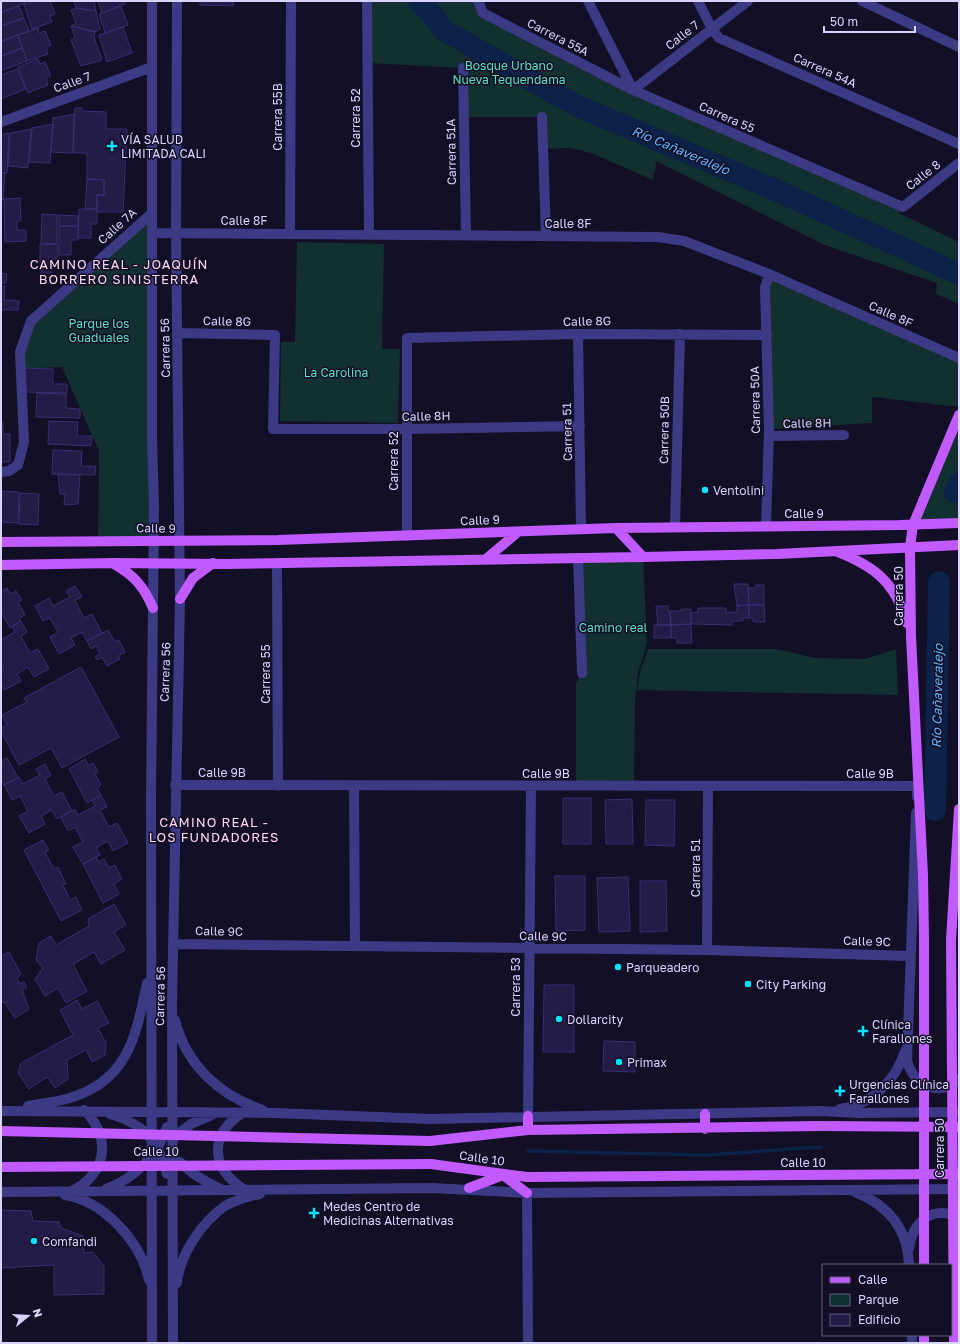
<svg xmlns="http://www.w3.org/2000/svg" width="960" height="1344" font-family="'Golos Text',sans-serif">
  <rect width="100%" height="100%" fill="#130f26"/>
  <!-- green -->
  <path fill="#12302f" d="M366 1H478L483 12 633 90 903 207 899 213 959 242V304L936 294 937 283 827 246 656 161 655 174 653 173V180L591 153 570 148 543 149 542 117H464L463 68 368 63Z
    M151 214 154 540 98 541 99 451 62 367 19 369 31 321Z
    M297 242 384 244 382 349H400L398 423 280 421 281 342H295Z
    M769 274 959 358V407L872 397V423L769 429Z
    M959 415V523L913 525Z
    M643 557 647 644 638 673 635 702 634 786H576V683L582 672 578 558Z
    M648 649H777L815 658 865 659 896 649 898 695 637 690 640 672Z"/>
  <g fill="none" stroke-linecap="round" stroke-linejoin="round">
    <!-- stream -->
    <path stroke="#0c2248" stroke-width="3.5" d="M528 1151 706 1155 821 1147"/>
    <!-- river -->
    <path stroke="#0c2248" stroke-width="22" d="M419 1 429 11 445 31 575 105 778 191 959 274
      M955 492 959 483
      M935 810 939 582"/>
  </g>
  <!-- building -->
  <path fill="#241b47" stroke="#3b2d73" d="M1 1H26V3L1 12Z
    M34 1H50L55 14 50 16 52 22 32 29 24 5Z
    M74 1H94L96 11 76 8Z
    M98 1H124L125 4 102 13Z
    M200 1H233V6L200 5Z
    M19 6 24 18 1 26V13Z
    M121 6 128 25 105 33 99 14Z
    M76 8 96 11 100 29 95 32 71 26 76 23 71 10Z
    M24 18 29 31 1 41V26Z
    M71 26 95 32 94 37 102 60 81 66 71 40 75 37Z
    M123 27 132 53 107 62 99 35Z
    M38 28 39 33 45 31 51 45 46 47 48 54 27 61 18 35Z
    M18 35 22 48 1 56V42Z
    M22 48 27 61 1 71V56Z
    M38 59 40 64 45 62 51 76 46 78 48 85 28 93 18 67Z
    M17 69 26 89 1 99V75Z
    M75 108H82V111L106 112V129H127L123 212H97V195H104V180L87 179V153H73Z
    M74 114 73 153 51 152 53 118Z
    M53 124 50 163 29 162 32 128Z
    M31 129 28 168 8 166 10 133Z
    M9 133 7 173 1 172V135Z
    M1 173H5L3 200H1Z
    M87 179 104 180V195H97V209H85Z
    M20 198 21 221H17V230H26V241L5 242 4 199Z
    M79 209H97V224H91V238H78Z
    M42 214 57 215V244L41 243Z
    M59 215 78 216V226H59Z
    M59 226H78V240H71V255H59Z
    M40 244 58 245V259H52V273H40Z
    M1 273 7 274 6 283H1Z
    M1 286H5L4 300 19 301 18 310H1Z
    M24 368 53 369V384H67V393L24 392Z
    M37 393 66 394V408L80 409V418L36 417Z
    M49 421 78 422 77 436H92L91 446 48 444Z
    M1 423H3V434H10V462H1Z
    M53 450 82 451 81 466H96L95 475 52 474Z
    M58 474 80 475 78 504 64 505 65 494H60Z
    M2 491 19 492 18 523 1 522Z
    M20 493 39 494 38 525 19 524Z
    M734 584H748L749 605 737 606Z
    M756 585H764V605H749L748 588H756Z
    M75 586 82 597 75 600 84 618 92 614 102 633 87 641 82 632 71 638 75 645 59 654 50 637 58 632 50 618 43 621 35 606 49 598 53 606 70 597 66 591Z
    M7 588 10 594 16 591 22 600 18 602 25 615 19 618 21 621 10 628 1 612V591Z
    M749 605H764L765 622H753V618H749Z
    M749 605V618H742L743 621H732V625L691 624V613L698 612V608H726V613L737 612V606Z
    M656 606H668V611H670L671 625H658Z
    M681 609H691V624L671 625 670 611H681Z
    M21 621 27 632 21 636 30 653 38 649 49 669 34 677 28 667 17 674 21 681 4 690 1 684V670L4 668 1 662V640L15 632 12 626Z
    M691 624 692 643H677V638H671V625Z
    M654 625H671V638H654Z
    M108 630 115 642 119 640 125 652 118 656 120 659 107 666 102 657 97 660 95 657 100 654 96 646 91 649 87 641Z
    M81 667 119 737 62 768 51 748 19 765 1 731V728L7 725 2 715 27 702 24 698Z
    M7 758 18 778 4 785 1 779V762Z
    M85 759 88 765 93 763 98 772 95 774 101 785 97 788 101 795 87 803 69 769Z
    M45 764 51 775 45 779 54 796 62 792 72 811 57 819 52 810 41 816 45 824 29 833 19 816 28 811 20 796 12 800 4 785 19 777 23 784 40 775 36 769Z
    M101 795 107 807 100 810 109 827 117 823 128 843 113 851 108 841 96 848 100 855 83 864 73 847 83 842 75 827 68 831 61 817 75 809 78 815 95 806 92 800Z
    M563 798H591V844H563Z
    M632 799 633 844H606L605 800Z
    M646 800H675L674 846 645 845Z
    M43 840 49 850 45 852 54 869 58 867 66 884 63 885 70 900 76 897 82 910 61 921 24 850Z
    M96 857 98 862 104 859 109 868 115 865 122 879 114 884 119 894 103 903 83 864Z
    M555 876H585V930L556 931Z
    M628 877 630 931 599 932 597 878Z
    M640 881H666L667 931 640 932Z
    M114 904 126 925 114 932 125 950 101 964 94 952 73 964 87 991 66 1003 58 988 45 996 35 979 43 968 36 960 39 943 51 936 56 945 89 926 88 919Z
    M9 952 21 974 17 978 20 984 24 982 27 988 22 990 29 1009 15 1018 4 1002 1 1003V956Z
    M544 985H574V1052H543Z
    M77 1000 82 1009 97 1001 109 1023 98 1028 106 1043 105 1055 92 1062 86 1050 67 1060 68 1079 55 1088 47 1077 29 1089 18 1073 21 1063 73 1035 60 1010Z
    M604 1041 635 1042V1072L603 1071Z
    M1 1210 31 1211 33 1221 59 1222 61 1228 83 1236 84 1253 93 1252 104 1266V1294L54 1295V1265L1 1268Z"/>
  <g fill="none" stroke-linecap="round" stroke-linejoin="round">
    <!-- minor -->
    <path stroke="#3d3a85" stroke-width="10" d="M367 1 369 235
      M478 1 483 13 633 90 903 207 959 163
      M588 1 633 90
      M698 1 712 29 719 38 959 144
      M862 1 959 47
      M463 68 466 235
      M633 90 748 1
      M542 117 546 236
      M1 122 152 67
      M152 233 658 237 684 241 769 274 959 358
      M290 234 291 1
      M178 333 275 335 273 429H406L580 426
      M578 334 581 529
      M769 436 844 435
      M1 472 9 471 18 465 24 442 20 352 31 321 151 214
      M766 526 769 429 765 288 769 274
      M675 527 680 334
      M407 536V338L578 334 767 335
      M578 558 582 673
      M277 563 278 786
      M175 785 917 786V797
      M354 786 355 946
      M916 813 907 1060C912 1084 939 1099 959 1079
      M174 944 707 950 910 956
      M707 950 708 787
      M175 1020C186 1065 220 1096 263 1110
      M28 1106C42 1103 57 1102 70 1098 129 1080 136 1035 147 983
      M840 1109C872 1105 896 1080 905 1051
      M1 1111 275 1113 430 1119 819 1111 859 1113 959 1112
      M242 1113C208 1136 211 1169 245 1190
      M110 1114C143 1123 159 1141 167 1174
      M528 1116 531 786
      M173 1138 191 1124 212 1115
      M180 1162C192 1174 205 1182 221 1189
      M106 1189C134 1179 158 1155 167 1127
      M72 1191C107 1173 112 1138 84 1110
      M1 1192 431 1188 527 1193 959 1189
      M855 1192C888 1205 908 1229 909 1265
      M527 1193 528 1343
      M65 1195C104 1201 141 1242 149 1280
      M909 1249C912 1222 933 1204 959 1218
      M177 1283C180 1254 202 1222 225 1206 235 1200 249 1196 260 1194
      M912 1335V1343
      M152 1343 151 796 154 507 152 438V1
      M173 1343 172 1002 180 599 176 233 177 1"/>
    <!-- major -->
    <path stroke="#c25bff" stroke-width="10" d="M616 528 643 557
      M1 542 278 540 616 528 900 525 959 523
      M838 552C876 567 895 583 907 623
      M486 559 518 532
      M114 564C134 575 144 587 153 608
      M1 565 113 563 226 564 643 557 777 554 959 545
      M180 599 193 578 213 563
      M924 939 923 875 911 637 910 547 913 525 959 415
      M951 940 959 809
      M705 1114V1129
      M528 1116V1130
      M430 1141 528 1130 820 1126 959 1127
      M431 1164 527 1177 959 1174
      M469 1188 503 1175 527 1193
      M924 1335V1343"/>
    <!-- major-bridge -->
    <path stroke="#c25bff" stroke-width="10" d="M924 939V1265
      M951 940 954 1343
      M1 1131 430 1141
      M1 1167 431 1164"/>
  </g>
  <!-- markers -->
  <g fill="#00e5ff" stroke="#130f26" stroke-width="1.5">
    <path d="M110 140h4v4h4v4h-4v4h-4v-4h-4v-4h4z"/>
    <circle cx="705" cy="490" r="4"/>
    <circle cx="618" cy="967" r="4"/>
    <circle cx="748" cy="984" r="4"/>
    <circle cx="559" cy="1019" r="4"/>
    <path d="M861 1025h4v4h4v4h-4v4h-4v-4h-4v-4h4z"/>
    <circle cx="619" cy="1062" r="4"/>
    <path d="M838 1085h4v4h4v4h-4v4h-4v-4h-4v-4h4z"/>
    <path d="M312 1207h4v4h4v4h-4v4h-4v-4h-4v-4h4z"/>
    <circle cx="34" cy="1241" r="4"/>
  </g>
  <g text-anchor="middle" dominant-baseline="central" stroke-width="3" stroke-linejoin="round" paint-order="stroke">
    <!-- street labels -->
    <g font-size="12" fill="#d9d4ff" stroke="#130f26">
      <text transform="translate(682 35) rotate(-38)">Calle 7</text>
      <text transform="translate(558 37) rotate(27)">Carrera 55A</text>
      <text transform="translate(825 70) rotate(24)">Carrera 54A</text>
      <text transform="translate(72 82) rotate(-20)">Calle 7</text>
      <text transform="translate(277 117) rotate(-90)">Carrera 55B</text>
      <text transform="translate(727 117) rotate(24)">Carrera 55</text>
      <text transform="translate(355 118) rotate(-90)">Carrera 52</text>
      <text transform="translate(451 152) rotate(-91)">Carrera 51A</text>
      <text transform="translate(923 175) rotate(-38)">Calle 8</text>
      <text x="244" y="220">Calle 8F</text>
      <text x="568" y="223">Calle 8F</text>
      <text transform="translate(117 226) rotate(-42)">Calle 7A</text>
      <text transform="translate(891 314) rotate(24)">Calle 8F</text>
      <text transform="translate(227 321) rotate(1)">Calle 8G</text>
      <text transform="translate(587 321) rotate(-1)">Calle 8G</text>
      <text transform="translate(165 348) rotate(-91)">Carrera 56</text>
      <text transform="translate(755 400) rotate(-91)">Carrera 50A</text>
      <text transform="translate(426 416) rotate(-1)">Calle 8H</text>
      <text transform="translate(807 423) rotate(-1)">Calle 8H</text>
      <text transform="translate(664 430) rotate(-89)">Carrera 50B</text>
      <text transform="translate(567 432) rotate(-91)">Carrera 51</text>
      <text transform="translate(393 461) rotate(-90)">Carrera 52</text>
      <text x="804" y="513">Calle 9</text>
      <text transform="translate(480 520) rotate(-2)">Calle 9</text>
      <text transform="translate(156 528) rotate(1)">Calle 9</text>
      <text transform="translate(898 596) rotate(-90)">Carrera 50</text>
      <text transform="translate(165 672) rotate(-88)">Carrera 56</text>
      <text transform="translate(265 674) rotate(-90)">Carrera 55</text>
      <text x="222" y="772">Calle 9B</text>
      <text x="546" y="773">Calle 9B</text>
      <text x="870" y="773">Calle 9B</text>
      <text transform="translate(695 868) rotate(-90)">Carrera 51</text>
      <text transform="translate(219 931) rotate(1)">Calle 9C</text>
      <text transform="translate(543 936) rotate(1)">Calle 9C</text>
      <text transform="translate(867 941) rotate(2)">Calle 9C</text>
      <text transform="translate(515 987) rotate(-90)">Carrera 53</text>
      <text transform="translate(160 996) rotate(-89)">Carrera 56</text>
      <text transform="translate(939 1148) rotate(-90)">Carrera 50</text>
      <text x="156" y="1151">Calle 10</text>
      <text transform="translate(482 1158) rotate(8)">Calle 10</text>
      <text x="803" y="1162">Calle 10</text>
    </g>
    <!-- park labels -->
    <g font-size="12" fill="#5fe0c0" stroke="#130f26">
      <text x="509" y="65">Bosque Urbano<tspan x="509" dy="14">Nueva Tequendama</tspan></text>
      <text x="99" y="323">Parque los<tspan x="99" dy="14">Guaduales</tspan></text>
      <text x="336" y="372">La Carolina</text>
      <text x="613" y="627">Camino real</text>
    </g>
    <!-- poi labels -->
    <g font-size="12" fill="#d9d4ff" stroke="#130f26" text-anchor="start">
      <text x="121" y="139">VÍA SALUD<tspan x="121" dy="14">LIMITADA CALI</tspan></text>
      <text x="713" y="490">Ventolini</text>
      <text x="626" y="967">Parqueadero</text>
      <text x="756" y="984">City Parking</text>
      <text x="567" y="1019">Dollarcity</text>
      <text x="872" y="1024">Clínica<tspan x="872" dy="14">Farallones</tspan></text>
      <text x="627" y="1062">Primax</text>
      <text x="849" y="1084">Urgencias Clínica<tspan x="849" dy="14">Farallones</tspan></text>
      <text x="323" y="1206">Medes Centro de<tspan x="323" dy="14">Medicinas Alternativas</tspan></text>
      <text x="42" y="1241">Comfandi</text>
    </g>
    <!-- water labels -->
    <g font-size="13" font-style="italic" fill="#62b6ff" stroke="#130f26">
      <text transform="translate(681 150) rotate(23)">Río Cañaveralejo</text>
      <text transform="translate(937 696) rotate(-89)">Río Cañaveralejo</text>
    </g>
    <!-- neighbourhood labels -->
    <g font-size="13" letter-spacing="1" fill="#ffd6f0" stroke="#130f26">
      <text x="119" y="264">CAMINO REAL - JOAQUÍN<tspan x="119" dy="15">BORRERO SINISTERRA</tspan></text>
      <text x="214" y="822">CAMINO REAL -<tspan x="214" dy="15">LOS FUNDADORES</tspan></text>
    </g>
  </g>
  <!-- border -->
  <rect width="960" height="1344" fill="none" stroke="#d9d4ff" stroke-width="4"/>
  <!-- legend -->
  <rect x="822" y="1264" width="130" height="72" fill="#130f26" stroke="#625e7d"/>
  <rect x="830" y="1277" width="20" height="6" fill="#c25bff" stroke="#625e7d"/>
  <text x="858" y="1284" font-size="12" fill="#d9d4ff">Calle</text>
  <rect x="830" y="1294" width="20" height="12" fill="#12302f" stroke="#625e7d"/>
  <text x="858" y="1304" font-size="12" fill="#d9d4ff">Parque</text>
  <rect x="830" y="1314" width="20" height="12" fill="#241b47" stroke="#625e7d"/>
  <text x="858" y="1324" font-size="12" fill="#d9d4ff">Edificio</text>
  <!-- north arrow -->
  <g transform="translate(28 1316) rotate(72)" stroke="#130f26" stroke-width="3" paint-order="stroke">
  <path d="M0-3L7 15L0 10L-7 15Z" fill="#d9d4ff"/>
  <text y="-6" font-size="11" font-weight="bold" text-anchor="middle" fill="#d9d4ff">N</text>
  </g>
  <!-- scale -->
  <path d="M824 26v6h91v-6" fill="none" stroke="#d9d4ff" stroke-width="2"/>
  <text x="830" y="26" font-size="12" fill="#d9d4ff" stroke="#130f26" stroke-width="3" paint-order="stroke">50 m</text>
</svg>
